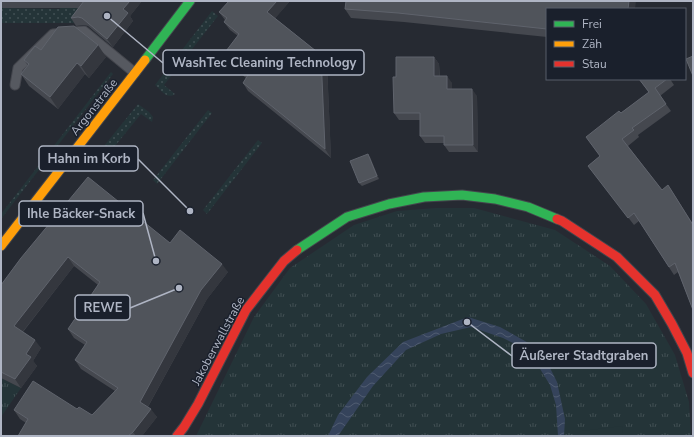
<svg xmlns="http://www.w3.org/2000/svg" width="694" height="437" font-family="'Nunito Sans',sans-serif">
  <defs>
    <pattern id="grass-dots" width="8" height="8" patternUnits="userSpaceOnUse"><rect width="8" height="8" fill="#243438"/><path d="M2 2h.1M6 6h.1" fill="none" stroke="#414f53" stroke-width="1.8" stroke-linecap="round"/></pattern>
    <pattern id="park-tufts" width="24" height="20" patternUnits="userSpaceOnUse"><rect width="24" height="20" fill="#243438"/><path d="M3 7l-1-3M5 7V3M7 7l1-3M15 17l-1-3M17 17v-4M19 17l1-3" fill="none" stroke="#414f53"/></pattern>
    <pattern id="water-waves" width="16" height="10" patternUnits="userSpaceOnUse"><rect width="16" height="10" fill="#35435b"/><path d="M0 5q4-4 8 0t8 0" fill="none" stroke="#505c71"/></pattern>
  </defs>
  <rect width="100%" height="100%" fill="#262a32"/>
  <!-- grass -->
  <path fill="url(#grass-dots)" d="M61 5 87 6 86 23H1V8L60 9Z
    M212 11 218 16 164 85 175 94C167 100 161 90 155 85Z
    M111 72 113 74 1 219V214Z
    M138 104 149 112 153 117 152 122 141 114 102 162 95 157Z
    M208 110 212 113 157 184 153 180Z
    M258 140 262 143 207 214 203 210Z"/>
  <!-- park -->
  <path fill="url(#park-tufts)" d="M436 208H474L555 230 610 266 646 304 675 355 689 402 691 436H196L254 317 290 268 354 225 397 211Z
    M1 378 21 388 1 417Z"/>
  <!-- pitch -->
  <path fill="#243438" d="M622 426 623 436H582V431Z"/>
  <!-- water -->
  <path fill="url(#water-waves)" d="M468 317 500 327 541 350 557 382 565 419 564 436H558L556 405 550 385 529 351 503 338 471 327 441 334 406 350 373 386 338 436H328L338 415 367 377 403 342Z"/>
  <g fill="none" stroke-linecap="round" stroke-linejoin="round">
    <!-- lane casing -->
    <g stroke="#44464d" stroke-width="11">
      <path id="lane" d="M15 85 18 68 53 34 84 31 135 73"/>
    </g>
    <!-- fast casing -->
    <g stroke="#44464d" stroke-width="11">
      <path id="fast" d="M145 60 190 1
        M297 250 347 217 389 204 424 197 462 195 495 199 528 207 557 219"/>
    </g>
    <!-- slow casing -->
    <g stroke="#44464d" stroke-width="11">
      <path id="slow" d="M1 246 145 60"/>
    </g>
    <!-- jam casing -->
    <g stroke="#44464d" stroke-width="11">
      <path id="jam" d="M557 219 562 221 617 257 655 295 672 324 687 353 693 373
        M177 436 184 427 198 404 246 310 284 261 297 250"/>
    </g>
    <!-- lane -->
    <use href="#lane" stroke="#565960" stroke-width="9"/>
    <!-- fast -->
    <use href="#fast" stroke="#30b455" stroke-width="9"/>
    <!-- slow -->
    <use href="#slow" stroke="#ff9f0a" stroke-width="9"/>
    <!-- jam -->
    <use href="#jam" stroke="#e5322d" stroke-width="9"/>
  </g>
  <!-- wall -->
  <path fill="#45484f" d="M1 1H142L130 16 133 21 113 47 88 26 84 25 76 26 71 18 78 8H1Z
    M229 1H290L275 18 321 55 327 64 331 158 248 91 243 83 246 78 229 64 223 55 238 36 230 30 224 22 225 20 219 12Z
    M345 9H547V37L404 22 351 18Z
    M41 50 106 57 89 78 85 74 58 109 29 86 21 74 28 66 24 60Z
    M434 57 439 64 440 76 452 83V89L477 96 478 152H449L444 145V143H425L420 136V120H399L394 113Z
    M639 79H670L674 85 660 96 671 111 638 135 639 137 628 146 662 190 668 185 693 224V310L678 272 674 275 639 221 634 225 588 166 600 156 586 137 649 93Z
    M370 157 379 179 362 186 359 183Z
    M170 243 228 272 207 299 148 407 157 417 142 436H18L26 423 20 419 14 410 77 409 92 415 115 391 81 369 75 360 85 345 74 338 68 329 98 285 74 266 23 332 41 348 33 361 37 366 21 388 1 378V285L21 258Z"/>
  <!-- shaded-wall -->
  <path fill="#34373e" d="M130 1H142L130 16 133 21 113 47 107 39 123 9Z
    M277 1H290L273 21 267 12Z
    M629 1H636L635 9H628Z
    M98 45 106 57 89 78 81 66Z
    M321 55 327 64 331 158 325 149Z
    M434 57 439 64 440 84 434 76Z
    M77 63 85 74 58 109 50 97Z
    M447 76 452 83V96L447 89Z
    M472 89 477 96 478 152 473 145Z
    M368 154 370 157 379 179 377 176Z
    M668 185 693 224V225Z
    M68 257 74 266 20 335 14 326Z
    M222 264 228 272 207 299 146 410 140 402 201 290Z
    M35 340 41 348 33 361 37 366 21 388 15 379 26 354Z
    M151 409 157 417 142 436H136L133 432Z"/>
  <!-- building -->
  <path fill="#50545b" stroke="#5f636c" d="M84 1H130L123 9 128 13 107 39 82 18 78 17 71 18Z
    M229 1H277L267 12 321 55 325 149 243 83 248 75 223 55 239 34 224 22 227 18 219 12Z
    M346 1H629L628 9H547V29L398 13 345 9Z
    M74 26 98 45 81 66 77 63 50 97 21 74 29 64 24 60 35 46 41 50 58 27Z
    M693 56V76L686 59Z
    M396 57H434V76H447V89H472L473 145H444V136H420V113H394L393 77H396Z
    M639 79H667L655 88 666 104 632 128 634 130 622 139 662 190 668 185 693 225V310L675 263 669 267 634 213 628 218 588 166 600 156 586 137 619 111 621 113 649 92Z
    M368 154 377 176 359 183 350 161Z
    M88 177 170 243 180 230 222 264 201 290 140 402 151 409 133 432 128 436H18L28 419 14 410 33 381 77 409 79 407 92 415 118 388 75 360 87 342 68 329 100 282 68 257 14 326 35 340 26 354 31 357 15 379 1 372V285L21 258Z"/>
  <g text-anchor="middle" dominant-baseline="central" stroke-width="3" stroke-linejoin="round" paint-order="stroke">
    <!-- street labels -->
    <g font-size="12" fill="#afb5c4" stroke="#1a202c">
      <text transform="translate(94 107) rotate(-52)">Argonstraße</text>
      <text transform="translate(218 341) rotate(-62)">Jakoberwallstraße</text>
    </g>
  </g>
  <!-- callouts -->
  <path fill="none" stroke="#afb5c4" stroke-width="1.5" d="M107 16L163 63M190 211L138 159M156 261L143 213M179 288L130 308M467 322L512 356"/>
  <g fill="#afb5c4" stroke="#1a202c" stroke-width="1.5">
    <circle cx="107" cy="16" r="4"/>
    <circle cx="190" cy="211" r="4"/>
    <circle cx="156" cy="261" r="4"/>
    <circle cx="179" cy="288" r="4"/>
    <circle cx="467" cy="322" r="4"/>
  </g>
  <g fill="#1a202c" stroke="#afb5c4" stroke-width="1.5">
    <rect x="163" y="50" width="201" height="25" rx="4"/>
    <rect x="39" y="146" width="99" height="25" rx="4"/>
    <rect x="19" y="201" width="124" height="25" rx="4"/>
    <rect x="75" y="295" width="55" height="25" rx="4"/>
    <rect x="512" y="343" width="144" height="25" rx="4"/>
  </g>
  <g font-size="13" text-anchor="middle" font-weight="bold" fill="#afb5c4">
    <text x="264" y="67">WashTec Cleaning Technology</text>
    <text x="89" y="163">Hahn im Korb</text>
    <text x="81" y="218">Ihle Bäcker-Snack</text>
    <text x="103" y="312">REWE</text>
    <text x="584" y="360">Äußerer Stadtgraben</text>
  </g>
  <!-- border -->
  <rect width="694" height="437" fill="none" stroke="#afb5c4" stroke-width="4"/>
  <!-- legend -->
  <rect x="546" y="8" width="140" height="72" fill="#1a202c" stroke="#565c69"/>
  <rect x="554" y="21" width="20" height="6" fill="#30b455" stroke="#565c69"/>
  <text x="582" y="28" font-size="12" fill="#afb5c4">Frei</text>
  <rect x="554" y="41" width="20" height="6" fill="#ff9f0a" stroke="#565c69"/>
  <text x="582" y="48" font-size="12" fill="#afb5c4">Zäh</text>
  <rect x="554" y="61" width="20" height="6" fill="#e5322d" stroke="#565c69"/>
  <text x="582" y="68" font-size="12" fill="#afb5c4">Stau</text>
</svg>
